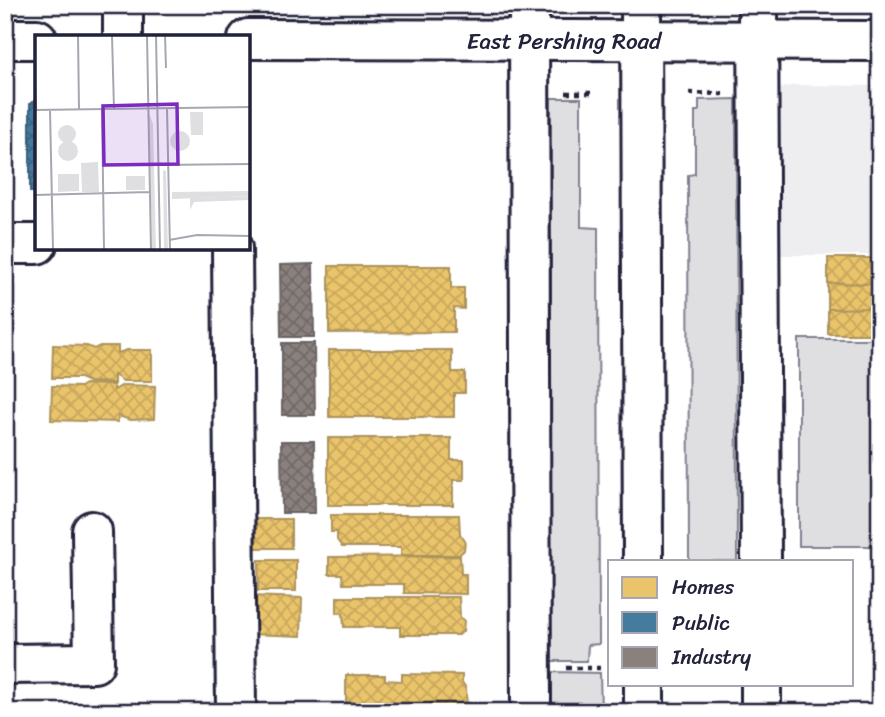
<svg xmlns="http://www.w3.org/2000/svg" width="885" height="717" font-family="Sriracha,sans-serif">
  <defs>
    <pattern id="homes-cross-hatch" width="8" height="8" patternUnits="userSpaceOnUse" patternTransform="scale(1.75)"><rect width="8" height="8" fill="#e9c46a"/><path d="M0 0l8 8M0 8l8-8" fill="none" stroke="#c8a85d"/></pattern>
    <pattern id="public-cross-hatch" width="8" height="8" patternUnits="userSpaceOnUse" patternTransform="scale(1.75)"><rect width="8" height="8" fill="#457b9d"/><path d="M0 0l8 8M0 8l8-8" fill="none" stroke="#396481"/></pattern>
    <pattern id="industry-cross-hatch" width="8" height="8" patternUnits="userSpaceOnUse" patternTransform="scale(1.75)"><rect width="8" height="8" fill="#8a817c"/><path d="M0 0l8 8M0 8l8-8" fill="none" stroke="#706967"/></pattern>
  </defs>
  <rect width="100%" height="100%" fill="#fff"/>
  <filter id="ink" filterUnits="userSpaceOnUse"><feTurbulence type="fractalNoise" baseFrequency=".0143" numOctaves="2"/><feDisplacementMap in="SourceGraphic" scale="14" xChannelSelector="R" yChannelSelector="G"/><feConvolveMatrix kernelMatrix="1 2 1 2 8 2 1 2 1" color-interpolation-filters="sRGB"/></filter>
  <g filter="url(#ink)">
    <!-- built -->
    <path fill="#eeeef1" d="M794 85 880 86V255H776L777 93 782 88Z"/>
    <!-- green -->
    <path fill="#dfdfe2" stroke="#80808e" stroke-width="2" d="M551 98H581V227L598 228 599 644 588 645 587 661H551Z
      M736 99 737 561H689L688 175 695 174V111H699V100Z
      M799 339H880V546H799Z
      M551 672 600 673 601 712H551Z"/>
    <!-- homes -->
    <path fill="url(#homes-cross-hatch)" stroke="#ad935c" stroke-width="2" d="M828 258H880V284L828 283Z
      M329 266H451V288H464V309L454 308V332L329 333Z
      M828 283 880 284V308L828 309Z
      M880 308V334H828V309Z
      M53 345 87 346 94 349 100 346H118V353L127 350H152V381H123L114 375V383L89 382 80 378H52Z
      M329 350H452V372H465V393H454V417H329Z
      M85 384 114 385V390L123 385 155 386 154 419 131 420 118 416V422L51 420 52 386 80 387Z
      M328 438H451V460H464V480H453V505H328Z
      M331 515H459L460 534 465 541 464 550 459 555H401V547H342L337 540V532H331Z
      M256 519H291V548H256Z
      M460 556 461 574H466V594L404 593V584H343L342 574H329V557Z
      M259 560H296V591H258Z
      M250 596 302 598 301 636 249 634Z
      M337 597H459L460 617 464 621 463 631 459 635H400V627H344L343 613H337Z
      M402 674 462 675V682L466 688 467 709 464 712H387L380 706 346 705V675H385V680L402 681Z
      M102 705H116V710L147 712H70L102 710Z"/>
    <!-- public -->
    <path fill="url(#public-cross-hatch)" stroke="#3a6080" stroke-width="2" d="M37 99V192H30V104Z"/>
    <!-- industry -->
    <path fill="url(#industry-cross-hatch)" stroke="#6b6468" stroke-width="2" d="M313 264 314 337H281L280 265Z
      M282 343H314L315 415H282Z
      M281 441H314L315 513H282Z"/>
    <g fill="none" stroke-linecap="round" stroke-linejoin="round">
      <!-- minor casing -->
      <g stroke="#22223b" stroke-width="44">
        <path id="minor" d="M123 5V37
          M529 5 531 712
          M641 5 643 561
          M758 5 761 561
          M5 244H37
          M232 248 236 712
          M5 664 94 663 92 531
          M644 712V684
          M761 712V684"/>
      </g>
      <!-- major casing -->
      <g stroke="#22223b" stroke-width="44">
        <path id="major" d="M5 39H37
          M248 39 880 41"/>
      </g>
      <!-- path -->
      <path stroke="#22223b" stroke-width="4.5" stroke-dasharray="5 5" stroke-linecap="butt" d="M566 93H595
        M689 93 723 94
        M566 668H600"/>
      <!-- minor -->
      <use href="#minor" stroke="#fff" stroke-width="38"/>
      <!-- major -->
      <use href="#major" stroke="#fff" stroke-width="38"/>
    </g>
  </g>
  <g text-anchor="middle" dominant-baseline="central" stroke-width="7" stroke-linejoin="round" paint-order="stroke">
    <!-- street labels -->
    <g font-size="23" fill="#22223b" stroke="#fff">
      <text x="564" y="41">East Pershing Road</text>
    </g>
  </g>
  <!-- overview -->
  <g transform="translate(35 35)">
    <rect width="215" height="215" fill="#fff"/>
    <path d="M155 77H168V100H156ZM114 78 118 89 121 215H117ZM23 99a9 9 0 1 1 18 0a9 9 0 1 1-18 0ZM135 106a10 10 0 1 1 20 0a10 10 0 1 1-20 0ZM23 116a10 10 0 1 1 20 0a10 10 0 1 1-20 0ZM63 127 64 157H47L46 128ZM128 135 131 136 133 215H129ZM23 139H44V156L23 157ZM216 161 215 165 159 167 155 175V163Z" fill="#dfdfe2"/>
    <path d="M91 141H110V155H91ZM216 156 215 161 137 164V157Z" fill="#dfdfe2"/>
    <path fill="none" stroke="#a7a7b1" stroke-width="2" d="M43 0 44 74M77 0 79 74M112 0 116 215M121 0 125 215M130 0 131 33M0 43 1 75M132 73 135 215M67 74 69 215M0 75 216 72M15 75 18 215M123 130 216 129M0 160 114 157M134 205 162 200 216 201"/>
    <path fill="#7b2cbf" fill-opacity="0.15" stroke="#7b2cbf" stroke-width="3.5" d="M142 69 143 129 69 130 68 71Z"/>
    <rect width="215" height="215" fill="none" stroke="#22223b" stroke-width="3.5"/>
  </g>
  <!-- margin -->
  <rect width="885" height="717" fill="none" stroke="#fff" stroke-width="28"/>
  <rect x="14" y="14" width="857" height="689" fill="none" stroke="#22223b" stroke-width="2.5" filter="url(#ink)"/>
  <!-- legend -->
  <rect x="608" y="560" width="245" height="126" fill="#ffffff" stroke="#a7a7b1" stroke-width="2"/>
  <rect x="622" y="577" width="35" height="21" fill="#e9c46a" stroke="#a7a7b1" stroke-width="2"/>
  <text x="672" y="594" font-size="21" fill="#22223b">Homes</text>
  <rect x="622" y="612" width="35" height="21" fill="#457b9d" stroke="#a7a7b1" stroke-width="2"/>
  <text x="672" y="630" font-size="21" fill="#22223b">Public</text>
  <rect x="622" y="647" width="35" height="21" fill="#8a817c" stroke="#a7a7b1" stroke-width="2"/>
  <text x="672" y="664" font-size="21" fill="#22223b">Industry</text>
</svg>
